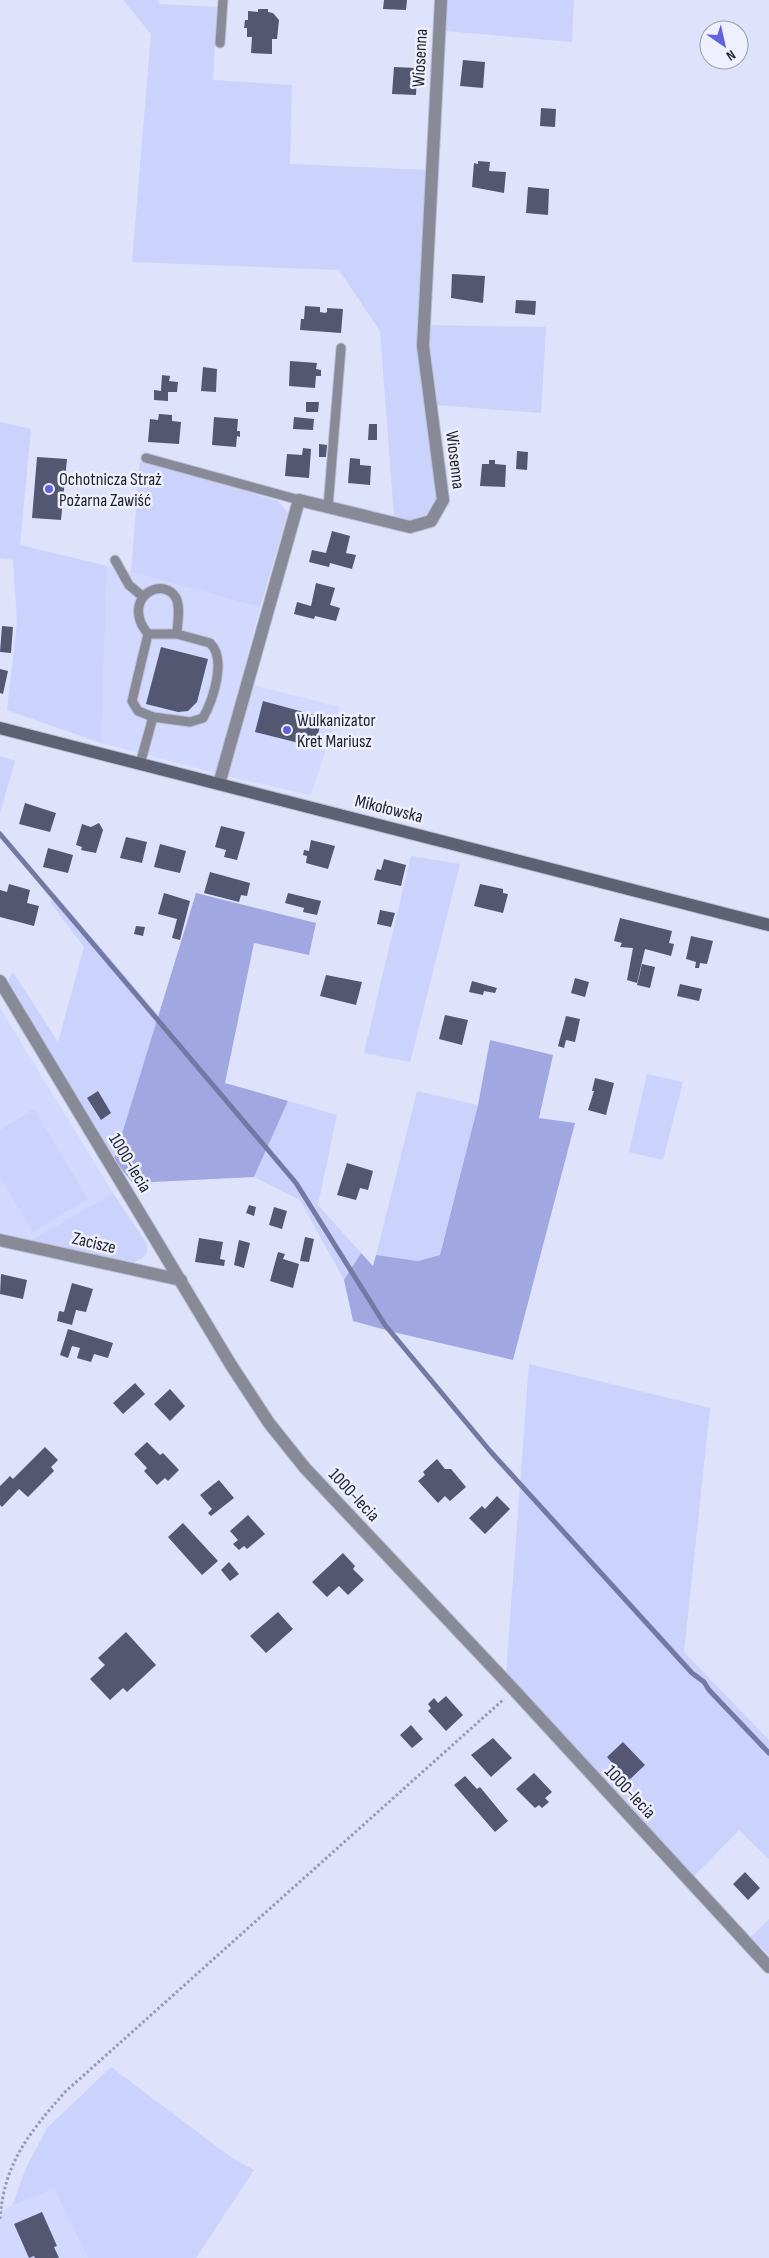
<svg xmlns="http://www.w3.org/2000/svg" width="769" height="2258" font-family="'Sofia Sans Condensed',sans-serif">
  <rect width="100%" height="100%" fill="#dee2fb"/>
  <!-- built -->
  <path fill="#d2d8fe" d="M107 566 260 607 216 773 101 743Z
    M253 685 340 707 311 795 226 776Z
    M0 1008 113 1193 31 1240 0 1235Z
    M54 2187 88 2258H0V2211Z"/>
  <!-- green -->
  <path fill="#cbd2fb" d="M123 0H157L160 4 217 7 213 80 292 85 290 164 429 170 417 325 439 499 431 515 412 520 394 516 380 331 339 270 132 262 151 34Z
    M447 0H574L572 42 446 31Z
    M426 325 546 327 541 413 436 405Z
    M0 422 31 429 20 545 107 566 101 743 7 710 17 622 13 560 0 558Z
    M140 461 278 501 288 513 260 607 131 572Z
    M0 756 15 761 0 813Z
    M411 856 460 864 410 1062 364 1053Z
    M55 894 159 1016 114 1160 8 980 13 972 58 1042 84 947 50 902Z
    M647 1074 683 1082 663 1160 629 1152Z
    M417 1091 478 1105 440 1255 418 1261 376 1255Z
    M288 1101 337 1115 318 1205 361 1253 344 1280 300 1200 254 1177Z
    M34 1109 88 1199 33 1232 0 1177V1130Z
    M113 1193 147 1244V1252L141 1259 130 1264 31 1240Z
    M529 1364 710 1408 684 1652 769 1740V1859L739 1830 694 1876 506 1674Z
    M769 1919V1955L751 1937Z
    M111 2067 232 2158 254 2170 196 2258H88L54 2188 12 2206 26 2168 47 2128Z"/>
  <!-- forest -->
  <path fill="#a1a8e1" d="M196 893 316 923 309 955 254 943 225 1083 288 1101 254 1177 133 1183 114 1160Z
    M490 1040 553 1055 539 1118 575 1123 513 1360 393 1332 353 1321 344 1280 361 1253 373 1266 376 1255 418 1261 440 1255 478 1105Z"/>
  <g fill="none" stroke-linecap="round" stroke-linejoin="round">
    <!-- stream -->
    <path stroke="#7479a4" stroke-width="5" d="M0 834 296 1183 385 1325 490 1451 692 1673 704 1682 709 1690 769 1753"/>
  </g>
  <!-- building -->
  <path fill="#535771" d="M384 0H407L406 10 383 9Z
    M258 9H268V12L273 13 279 20 277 39H272V54L251 53 252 37H247V28H244L245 20H248V11L258 12Z
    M463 60 485 62 483 88 460 86Z
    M394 67 417 68 416 95 392 94Z
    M541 108 556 109 555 127 540 126Z
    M478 161 490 162 489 171 506 172 504 193 472 187 474 163 478 164Z
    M528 187 549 189 548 215 526 213Z
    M452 274 485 276 483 303 451 298Z
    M516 300 536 301 535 315 515 313Z
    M305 306 320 307V312L325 313 327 312V308L343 309 341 333 300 330 301 319H304Z
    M290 361 317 363 316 369 321 370V376H316L315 388 289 386Z
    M203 367 217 369 216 392 201 391Z
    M162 375 170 376 169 381 178 382 177 392H168V401L154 400V390L161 391Z
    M306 402H319L318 412H306Z
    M159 414 172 415V421L181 422 179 444 148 442 150 419 158 420Z
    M214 417 238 419 237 431H240V437L237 436 236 447 212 445Z
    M294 417 314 419 313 430 293 429Z
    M369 424H377V440H368Z
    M319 444 327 445 326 457H319Z
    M303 448 311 449 309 478 285 476 287 454 302 455Z
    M517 451 528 452 527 470 516 469Z
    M37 457 67 459 61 520 32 518Z
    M350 458 360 459V465L371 466 370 485 348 483Z
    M489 460H495V464L506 465 505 487 480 486 482 464H489Z
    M332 531 350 536 346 553 356 555 352 569 330 563 329 567 309 562 312 550 326 553Z
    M316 583 335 588 330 605 340 608 336 621 315 616 314 619 294 614 297 602 311 606Z
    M2 626 13 627 11 653 0 652Z
    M161 647 208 659 197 702 188 711 178 712 146 704Z
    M0 669 8 671 3 694 0 693Z
    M263 701 322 717 315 747 255 732Z
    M25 803 56 813 50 832 19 824Z
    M99 823 103 830 96 853 81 850 82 847 76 845 82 824 91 827Z
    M221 826 245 832 237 860 224 857 226 850 215 847Z
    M126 837 147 842 142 863 120 858Z
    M311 840 335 846 328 869 306 863 307 856 303 855 304 850 309 851Z
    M160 844 186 851 180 873 154 867Z
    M48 848 73 855 68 873 43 867Z
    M384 859 406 865 401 886 374 880 377 869 381 870Z
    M210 872 250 883 247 896 241 895 239 902 204 893Z
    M9 884 30 890 27 903 39 906 34 926 0 917V890L7 892Z
    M480 884 503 889V893L508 894 503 913 474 906Z
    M164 893 190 901 180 940 172 938 177 919 158 914Z
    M288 893 321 901 317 915 303 912 304 908 285 903Z
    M380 910 395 913 391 927 377 924Z
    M620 918 672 931 669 943 674 944 671 956 645 949 637 983 627 980 633 948 620 947 622 943 614 941Z
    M136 926 145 927 143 936 134 934Z
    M691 936 713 941 707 964 700 963 699 968H695L696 962 686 959Z
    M642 964 655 967 650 988 637 985Z
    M326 975 362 982 356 1005 320 996Z
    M575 978 589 982 585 997 571 993Z
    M472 981 497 988 495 993 484 991 483 995 469 992Z
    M680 984 702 989 699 1001 677 996Z
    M445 1015 468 1020 462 1045 439 1039Z
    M566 1016 580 1019 575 1042 566 1040 564 1048 558 1046Z
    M595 1078 614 1083 606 1115 588 1110 594 1091H592Z
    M98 1091 111 1113 101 1120 87 1098Z
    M347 1163 373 1171 368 1190 360 1188 356 1200 337 1195Z
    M249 1205 256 1207 254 1216 246 1213Z
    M274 1207 287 1211 282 1229 269 1225Z
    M305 1237 314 1239 309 1262 300 1261Z
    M199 1238 223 1242 220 1259 225 1260 224 1266 195 1262Z
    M239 1240 250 1243 244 1268 234 1265Z
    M278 1252 285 1254 283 1259 299 1264 293 1288 270 1281Z
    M1 1274 27 1280 23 1299 0 1294Z
    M72 1283 93 1289 86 1312 76 1310 72 1325 57 1321 59 1311 64 1312Z
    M68 1329 113 1343 108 1358 94 1354 91 1362 77 1358 80 1348 72 1346 68 1358 60 1355Z
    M135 1383 145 1394 123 1414 113 1403Z
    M170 1389 185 1406 170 1421 154 1404Z
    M147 1442 160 1455 163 1453 179 1470 168 1481 165 1478 157 1485 144 1471 147 1468 134 1454Z
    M45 1447 58 1460 51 1467 54 1471 28 1497 19 1489 2 1507 0 1505V1486L10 1476 13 1479Z
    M437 1459 445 1469H451L466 1487 450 1501 445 1496 438 1503 418 1481 425 1475 423 1472Z
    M219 1480 234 1498 211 1516 208 1513 212 1509 200 1495Z
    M497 1496 510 1509 485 1534 469 1518 482 1506 485 1509Z
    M248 1515 265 1534 247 1549 244 1546 239 1550 233 1544 238 1540 230 1531Z
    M183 1523 218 1561 202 1575 168 1537Z
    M343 1553 355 1566 353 1569 364 1580 348 1595 339 1586 327 1597 312 1582Z
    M229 1562 239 1574 230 1581 221 1570Z
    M278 1612 293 1629 266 1653 250 1636Z
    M126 1632 156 1665 127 1692 123 1688 110 1700 90 1679 105 1665 98 1658Z
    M446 1696 463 1715 446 1731 428 1711 431 1708 428 1704 434 1698 438 1703Z
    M411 1725 423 1739 412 1748 400 1735Z
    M493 1738 512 1758 491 1777 471 1755Z
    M623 1742 645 1765 628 1781 607 1757Z
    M534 1773 552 1792 545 1798 549 1802 542 1808 539 1805 535 1808 516 1789Z
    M465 1776 477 1789 480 1787 508 1821 495 1832 454 1785Z
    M745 1872 760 1888 748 1900 733 1884Z
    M42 2212 57 2246 54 2247 59 2258H35L34 2256 29 2258 14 2224Z"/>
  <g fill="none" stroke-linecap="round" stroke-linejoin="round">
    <!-- lane casing -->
    <g stroke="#bcbfd6" stroke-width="11">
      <path id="lane" d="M220 43 223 0
        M146 458 299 500
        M328 507 341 348
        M115 560 129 585 142 596
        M153 717 190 722 203 718C213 700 227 659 210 643L177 634
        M140 764 153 717 138 711 132 701 148 634C145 630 141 625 140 620 131 592 165 578 176 598 181 608 177 624 177 634H148"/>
    </g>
    <!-- street casing -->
    <g stroke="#bcbfd6" stroke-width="14">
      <path id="street" d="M219 784 299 500 410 527 431 521 443 500 423 346 441 0
        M0 981 231 1365 269 1423 305 1468 514 1690 769 1967
        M0 1240 181 1280"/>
    </g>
    <!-- secondary casing -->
    <g stroke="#bcbfd6" stroke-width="14">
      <path id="secondary" d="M0 728 769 925"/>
    </g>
    <!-- path -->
    <path stroke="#989baf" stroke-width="3" stroke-dasharray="2.5 2.5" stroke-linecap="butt" d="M0 2219C4 2163 29 2133 65 2092L504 1699"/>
    <!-- lane -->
    <use href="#lane" stroke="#888b97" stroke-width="9"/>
    <!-- street -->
    <use href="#street" stroke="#888b97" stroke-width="12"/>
    <!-- secondary -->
    <use href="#secondary" stroke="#5e6073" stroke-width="12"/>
  </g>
  <!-- markers -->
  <g fill="#6163dc" stroke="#eef0fd" stroke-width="2">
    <circle cx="49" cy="489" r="5"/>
    <circle cx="287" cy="730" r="5"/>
  </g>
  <g text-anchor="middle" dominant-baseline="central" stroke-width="5" stroke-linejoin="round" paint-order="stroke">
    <!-- street labels -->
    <g font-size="18" fill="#1f212c" stroke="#eef0fd">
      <text transform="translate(420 58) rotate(-87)">Wiosenna</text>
      <text transform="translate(455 460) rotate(83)">Wiosenna</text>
      <text transform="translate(389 809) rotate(14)">Mikołowska</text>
      <text transform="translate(130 1163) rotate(59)">1000-lecia</text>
      <text transform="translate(94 1243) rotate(13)">Zacisze</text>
      <text transform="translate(354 1495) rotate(47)">1000-lecia</text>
      <text transform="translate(630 1792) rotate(47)">1000-lecia</text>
    </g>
    <!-- poi labels -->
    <g font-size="18" fill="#1f212c" stroke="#eef0fd" text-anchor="start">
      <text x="59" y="479">Ochotnicza Straż<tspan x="59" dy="21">Pożarna Zawiść</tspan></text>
      <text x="297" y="720">Wulkanizator<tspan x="297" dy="21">Kret Mariusz</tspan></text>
    </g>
  </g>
  <!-- north arrow -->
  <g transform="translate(724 45) rotate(146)"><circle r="24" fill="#eef0fd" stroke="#9b9da9"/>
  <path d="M0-4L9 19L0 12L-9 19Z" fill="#6163dc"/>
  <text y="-8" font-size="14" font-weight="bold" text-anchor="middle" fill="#1f212c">N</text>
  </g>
</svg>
